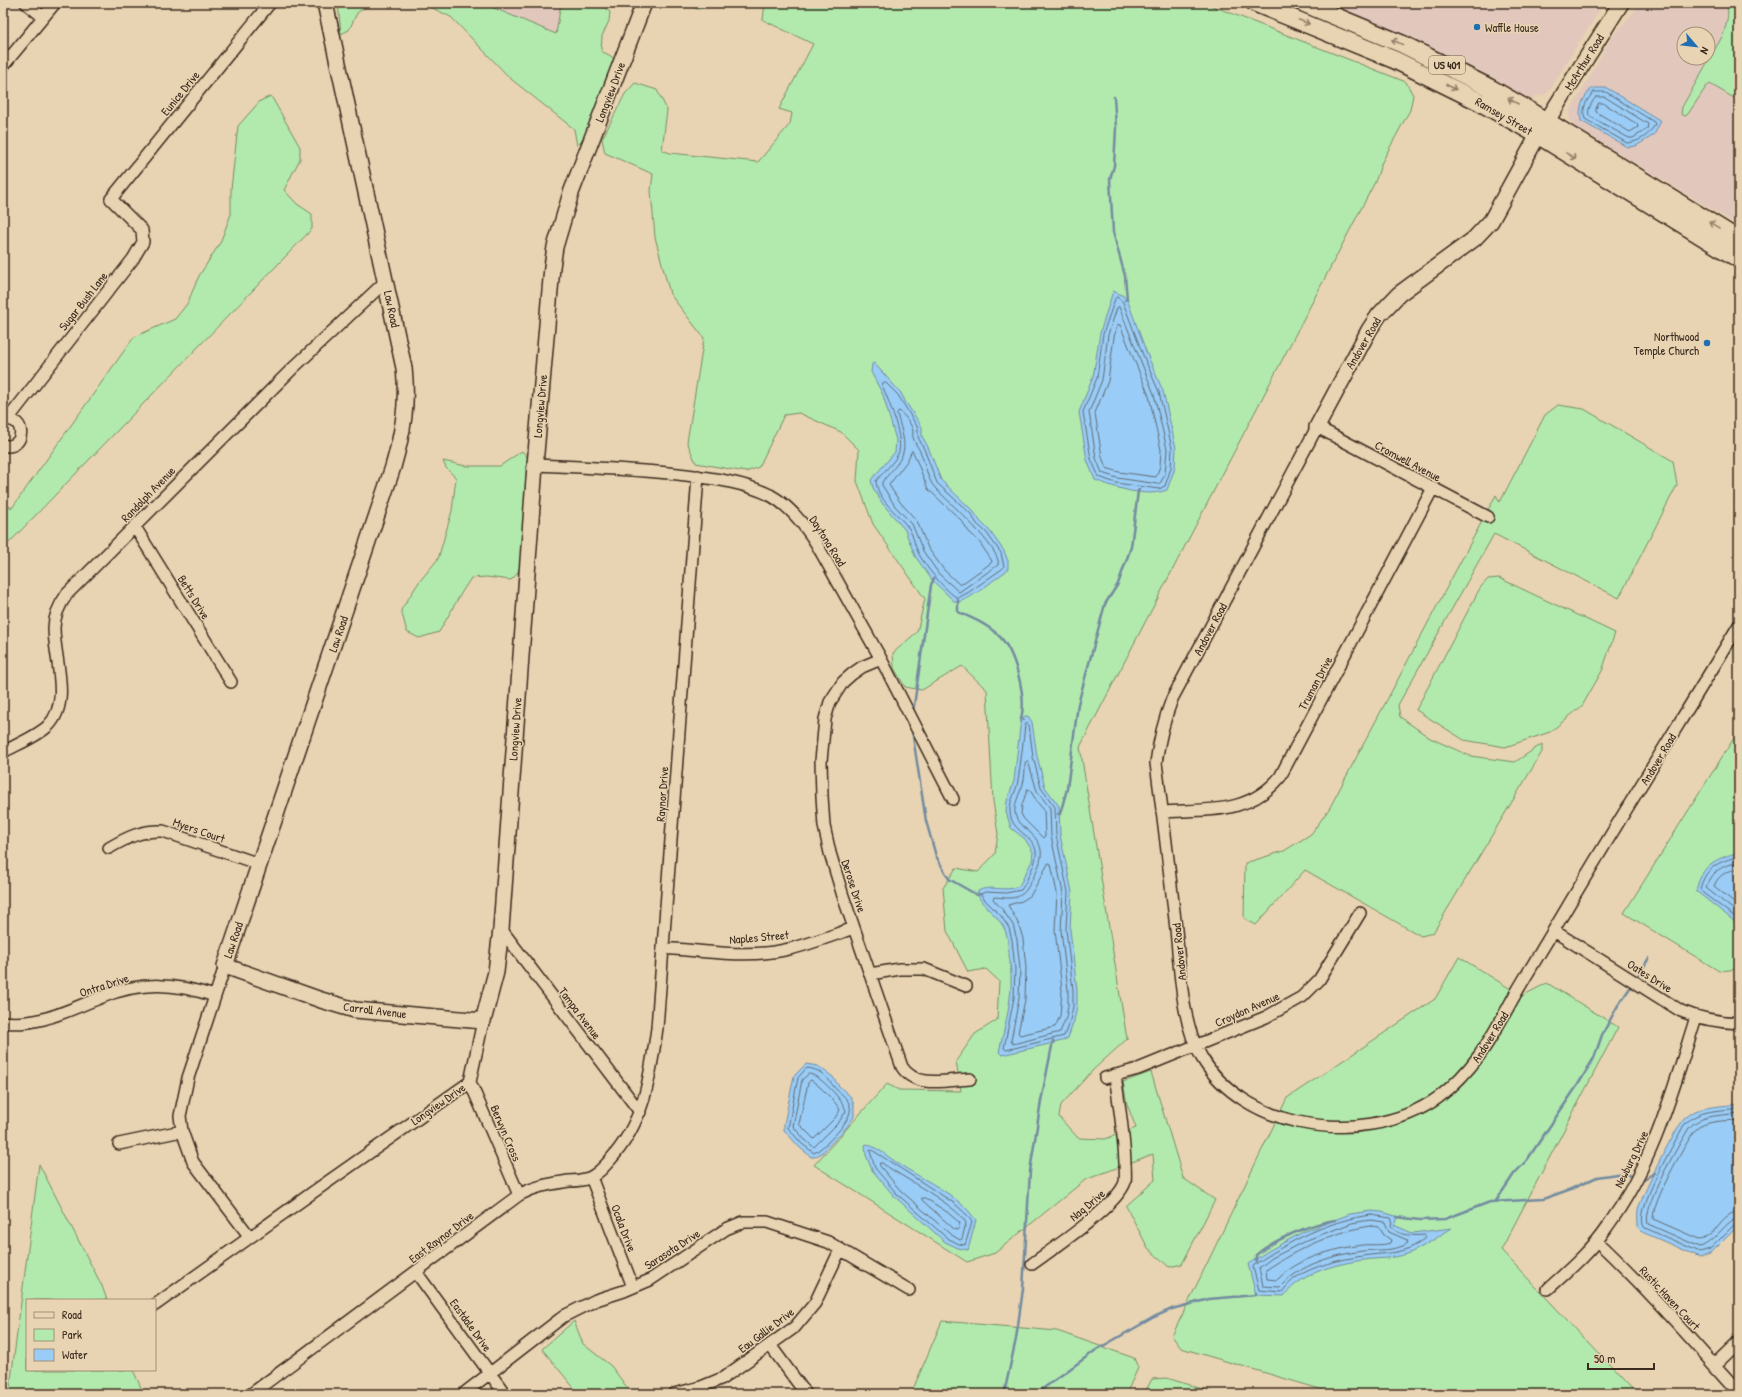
<svg xmlns="http://www.w3.org/2000/svg" width="1742" height="1397" font-family="'Patrick Hand',sans-serif">
  <rect width="100%" height="100%" fill="#e8d4b2"/>
  <filter id="ink" filterUnits="userSpaceOnUse"><feTurbulence type="fractalNoise" baseFrequency=".025" numOctaves="2"/><feDisplacementMap in="SourceGraphic" scale="8" xChannelSelector="R" yChannelSelector="G"/><feConvolveMatrix kernelMatrix="1 2 1 2 8 2 1 2 1" color-interpolation-filters="sRGB"/></filter>
  <g filter="url(#ink)">
    <!-- built -->
    <path fill="#e2c8bc" fill-rule="evenodd" d="M482 3H561L556 34Z
      M1319 3H1604L1548 93 1531 99Z
      M1641 3H1725L1728 8 1727 24 1723 35 1682 107V113L1688 114 1706 87 1710 84 1734 98 1739 97V226L1575 127 1569 120V113L1611 38ZM1684 34H1708V58H1684Z"/>
    <!-- green -->
    <path fill="#b2eaad" stroke="#768a66" d="M338 3H482L556 34 561 3C578 3 596 0 610 12L609 21 602 36 601 51 611 56 617 63 584 139 577 146 574 129 511 79 451 17 426 5H368L357 13 349 30 341 34Z
      M681 3H709L707 6 698 9Z
      M765 3H1205L1406 82 1413 95 1410 110 1382 162 1375 182 1080 747 1127 1039 1093 1070 1061 1105 1059 1117 1078 1138 1105 1139 1136 1128 1127 1104 1123 1082 1151 1072 1183 1178 1215 1200 1182 1264 1169 1267 1148 1248 1126 1206 1155 1180 1153 1154 1085 1180 995 1253 967 1262 814 1165 887 1084 899 1090 961 1091 956 1061 975 1034 997 1020 999 981 986 969 968 972 947 931 943 888 956 868 978 872 995 854 998 834 993 801 987 690 962 666 922 690 905 687 894 668 893 653 917 632 925 599 873 524 857 481 859 450 841 432 799 413 784 415 759 467 746 472 696 463 687 442 704 338 670 294 655 237 651 191 653 174 605 153 602 139 625 94 635 83 657 90 667 110 662 150 670 153 758 162 790 124 792 113 779 109 813 44 763 20Z
      M1725 3H1739V97L1734 98 1710 84 1706 87 1688 114 1685 116 1681 114 1682 107 1723 35C1726 25 1731 12 1725 3Z
      M271 96 300 147V159L284 190 297 204 312 214V229L3 549V503L12 508 134 337 175 319 187 304 199 276 220 243 231 214V189L238 126 260 101Z
      M1558 405 1584 409 1673 461 1677 485 1619 598 1494 534 1398 705 1400 717 1430 738 1470 756 1515 762 1542 744V752L1433 933 1421 936 1305 870 1256 925 1244 918 1245 863 1284 851 1311 834 1329 809 1496 495 1500 502 1545 415Z
      M522 451 530 460 523 558 517 574 511 580 487 577 471 578C459 595 450 614 439 632L419 638 407 632 401 610 419 582 438 559 452 511 456 478 446 468 443 461 466 466H500Z
      M1499 578 1615 633 1602 671 1582 706 1550 732 1505 747 1464 740 1416 710 1480 588 1488 579Z
      M1739 730V969L1719 971 1624 913Z
      M1459 957 1522 996 1547 983 1618 1027 1501 1250 1637 1394H1337L1181 1348 1172 1336 1287 1098 1435 999Z
      M39 1164 102 1286 107 1300H27V1370H133L144 1394H3V1389L10 1387Z
      M574 1321 583 1344 611 1366 632 1394H579L542 1349Z
      M942 1321 1057 1331 1134 1358 1138 1368 1126 1394H911Z
      M1739 1353V1379L1735 1376V1357Z
      M1167 1378 1218 1394H1144L1152 1379Z"/>
    <!-- water -->
    <path fill="#99ccf6" stroke="#738ba0" d="M1592 88H1607L1661 121 1654 135 1636 146 1627 147 1581 121C1578 107 1583 98 1592 88Z
      M1113 291 1122 295 1127 299 1147 354 1163 391 1176 448 1175 468 1167 490C1146 498 1116 488 1095 480L1087 460 1079 412 1093 377 1100 333Z
      M874 363 901 393 905 401 922 427V436L928 447 941 480 974 512 980 521 989 530 1004 551 1008 561V569L1005 572C994 579 968 603 955 602L932 580 915 556 905 530 882 503 873 488 871 480 895 452 896 440 883 395 871 372 872 364Z
      M1025 716H1028L1032 722 1037 756 1045 787 1059 806 1060 835 1072 892 1070 929 1077 990V1007L1074 1021 1068 1038 1062 1041 1002 1055 999 1052C1003 1034 1008 1016 1010 998 1012 983 1011 968 1009 954 1008 946 1008 937 1005 930 999 915 976 903 978 891 990 884 1005 893 1019 886L1032 861 1033 852 1025 839 1011 828 1006 812 1007 801 1014 781 1021 719Z
      M1739 852V925L1696 891C1702 864 1715 859 1739 852Z
      M806 1064 818 1066 833 1077 838 1085 851 1097 854 1105V1117L846 1128 822 1153 815 1157H811L799 1147 784 1130V1124L794 1076Z
      M1739 1104V1225L1712 1252 1700 1257 1642 1232 1638 1228C1638 1222 1637 1215 1638 1209 1644 1192 1675 1125 1688 1115 1699 1106 1725 1106 1739 1104Z
      M867 1144C880 1149 888 1157 899 1164 925 1181 958 1194 976 1220L968 1250 958 1248 945 1242 894 1196 872 1170 866 1155 865 1145Z
      M1371 1211 1382 1212 1399 1217 1394 1225 1412 1233 1452 1228C1439 1236 1421 1249 1407 1254 1392 1259 1379 1258 1364 1260 1335 1264 1303 1272 1284 1296L1256 1295 1248 1264 1268 1251 1303 1232 1350 1214Z"/>
    <g fill="none" stroke-linecap="round" stroke-linejoin="round">
      <!-- shore -->
      <path stroke="#616b74" stroke-width="1" d="M1594 92H1606L1654 122 1655 124C1650 135 1639 142 1627 143L1585 119C1581 109 1587 99 1594 92Z
        M1596 97H1605L1648 124 1647 129 1633 138H1629L1589 116C1587 109 1592 102 1596 97Z
        M1599 103H1603L1637 124 1638 127 1630 132 1596 112V109Z
        M1117 297 1123 302 1143 355 1159 392 1172 448 1171 468 1165 486 1159 489 1116 483 1099 477 1091 459 1083 412 1097 378 1103 334 1115 299Z
        M1119 307 1154 394 1167 449 1165 474 1161 482 1158 484 1117 478 1102 473 1096 458 1089 412 1102 380 1108 335 1117 308Z
        M1120 325 1149 396 1161 450 1160 466 1156 477 1119 472 1106 468 1102 457 1095 413 1108 381 1114 337 1117 326Z
        M883 383H886L898 395 918 428V437L924 449 937 483 971 514 977 524 986 532 1001 553 1004 567 1002 569 969 592 958 598C947 593 923 564 918 552 914 544 913 533 907 526 897 513 877 499 876 481 883 472 893 464 898 454 905 442 888 398 882 385Z
        M899 411C904 414 912 425 913 431 913 434 912 437 914 440 915 444 918 447 920 451 925 462 927 479 935 488 947 500 1003 550 998 565L959 592 939 574 923 551 912 524 895 506 882 485V482C908 452 908 452 897 414Z
        M912 451 914 454 928 489 962 521 969 532 978 540 992 561 991 563 960 585 944 570 928 548 917 521 900 502 889 485 907 461Z
        M1027 723 1029 725 1033 757 1041 788 1055 807 1056 835 1068 892 1066 929 1073 990V1007L1070 1020 1064 1036 1006 1050 1004 1048 1014 998 1015 969 1012 940 1009 928 1001 916 983 898 981 894 985 892 1006 893 1021 890C1025 885 1028 877 1031 871 1050 835 1011 838 1010 812 1009 801 1017 791 1018 780 1021 762 1023 743 1025 725Z
        M1028 761 1037 791 1050 808 1051 836 1063 893 1061 930 1068 990V1006L1066 1018 1060 1032 1013 1044 1011 1041 1019 998 1020 969 1017 940 1013 925 1002 909 993 899 994 897C1015 899 1022 900 1032 880 1044 857 1047 846 1025 828 1020 824 1016 820 1015 813 1014 803 1020 793 1023 784 1025 777 1025 770 1025 763Z
        M1028 789 1030 790 1038 803 1044 810 1045 836 1043 838 1024 819 1021 814 1022 805Z
        M1739 856C1719 862 1706 866 1700 889L1703 893 1739 920
        M1739 862C1720 867 1714 869 1706 888L1739 914
        M1049 863 1051 864 1057 893 1055 930 1062 990 1060 1016 1055 1027 1020 1035 1018 1033 1025 1000 1026 968 1023 939 1019 925 1008 905 1022 901 1030 896Z
        M1739 868C1726 872 1719 874 1714 886L1739 906
        M807 1068C820 1069 827 1077 834 1087 839 1093 848 1097 850 1106 854 1119 825 1147 814 1153L802 1144 788 1128 798 1078Z
        M809 1074C819 1074 844 1101 846 1111L839 1122 814 1147 805 1140 793 1126 802 1080Z
        M811 1080C817 1083 838 1104 840 1110L835 1118 814 1139 799 1124 808 1083Z
        M1739 1108C1720 1111 1698 1109 1684 1125 1676 1141 1631 1214 1645 1228L1700 1252 1710 1249 1735 1224 1739 1223
        M1739 1113C1722 1116 1701 1114 1689 1128 1678 1147 1642 1205 1648 1224L1700 1247C1716 1242 1726 1219 1739 1218
        M1739 1120C1725 1121 1704 1120 1694 1131 1683 1149 1653 1200 1653 1219L1701 1240C1717 1235 1721 1212 1739 1212
        M872 1150 954 1203 968 1216 972 1222 965 1245 959 1244 947 1238 897 1194 875 1168 870 1151Z
        M880 1163H882C901 1177 957 1205 966 1223L962 1239 960 1240 950 1234 900 1190 880 1166Z
        M922 1198H925L947 1212 960 1223 958 1230 954 1229 923 1201Z
        M1371 1215 1391 1218 1392 1220 1391 1226C1397 1236 1414 1236 1425 1235L1426 1238C1403 1256 1389 1252 1362 1256 1340 1260 1314 1265 1295 1278 1290 1282 1286 1287 1282 1292L1259 1290 1253 1267 1254 1265C1288 1242 1329 1220 1371 1215Z
        M1371 1220 1385 1222 1389 1232 1407 1240 1408 1243C1395 1252 1378 1249 1363 1251 1333 1255 1301 1264 1280 1287L1263 1286 1259 1268 1272 1258 1307 1240 1352 1223Z
        M1371 1226 1379 1227 1384 1235 1391 1240 1390 1243C1382 1246 1371 1244 1362 1245 1333 1249 1298 1258 1277 1280L1267 1279 1266 1270C1297 1249 1335 1231 1371 1226Z"/>
      <!-- stream -->
      <path stroke="#738ba0" stroke-width="2.5" d="M1114 97 1116 128 1114 166 1110 179 1113 232 1125 276 1127 299 1125 300
        M958 600V612C972 618 987 624 998 635 1015 650 1027 697 1021 719L1024 720
        M913 713 931 585 934 578
        M912 730 926 821 936 856 949 879 977 895 980 894
        M1058 814H1060L1067 789 1078 704 1105 604 1118 584 1131 547 1138 491 1139 490
        M1636 979 1649 958
        M1640 1179 1642 1180 1655 1173
        M1496 1201 1514 1174 1527 1160 1579 1083 1594 1058 1602 1035 1617 1007 1632 985
        M1397 1217 1419 1220 1445 1219 1490 1202 1543 1199 1571 1189 1597 1177 1623 1173 1633 1177
        M1256 1261V1255C1273 1240 1313 1223 1335 1220
        M1041 1390 1096 1350 1154 1317 1172 1309 1209 1299 1256 1295V1293
        M1042 1390 1052 1394
        M1004 1394 1016 1339 1023 1289 1030 1171 1041 1101 1053 1041"/>
      <!-- street casing -->
      <g stroke="#3b2a1e" stroke-width="14">
        <path id="street" d="M26 3 43 17
          M3 66 55 3
          M8 419 133 259 143 242 142 230 111 199 270 3
          M3 420C28 415 25 452 3 445
          M535 465C583 467 631 469 678 474 709 478 741 481 770 495 790 506 804 524 816 543L881 659 953 799
          M1488 517 1317 427 1172 699C1164 720 1159 740 1156 763 1163 815 1169 867 1175 920 1180 962 1180 1022 1202 1058 1222 1092 1261 1114 1298 1122 1345 1132 1399 1126 1439 1097 1478 1067 1493 1034 1516 993 1533 964 1551 935 1568 906 1624 812 1682 719 1739 625
          M135 527 231 682
          M881 659 862 667 852 674 843 682 830 702 825 719 821 761 822 796 824 826 830 853 843 896 902 1067C916 1089 947 1080 970 1079
          M3 752C18 744 36 737 48 726 72 702 54 658 54 628 54 615 60 604 67 594L292 369 386 281
          M1162 812C1207 809 1249 815 1280 777L1433 488
          M109 848C128 837 142 830 163 831L259 864
          M501 929 640 1112
          M1554 931 1681 1011C1700 1019 1718 1022 1739 1023
          M663 948C704 951 749 959 789 949 811 944 833 935 854 928
          M225 966 188 1078 180 1116 182 1131 193 1162 250 1237
          M870 974 900 969H924L966 986
          M3 1022C39 1027 70 1009 102 997 142 981 174 983 215 996
          M1105 1078 1138 1069 1266 1017 1302 997 1319 980 1360 913
          M470 1082 519 1195
          M119 1144 182 1131
          M591 1177 633 1287
          M1597 1241C1647 1288 1693 1341 1739 1392
          M1032 1264C1054 1248 1118 1205 1125 1182 1126 1176 1125 1169 1125 1163 1124 1134 1119 1104 1115 1075
          M416 1272 505 1394
          M1548 1289C1569 1270 1591 1251 1607 1227 1654 1162 1672 1093 1696 1017
          M155 1305 319 1188 470 1082 483 1021
          M770 1345 806 1394
          M1715 1365 1739 1342
          M251 1394 519 1195C535 1186 551 1184 569 1181 575 1181 583 1180 589 1178 598 1174 604 1167 610 1160 645 1121 650 1077 657 1028L698 476
          M463 1394 564 1316 596 1300 624 1291 650 1280 726 1229 743 1222H767L828 1242 909 1290
          M674 1394 701 1387 723 1378 795 1327 815 1303 840 1250"/>
      </g>
      <!-- secondary casing -->
      <g stroke="#3b2a1e" stroke-width="18">
        <path id="secondary" d="M325 3 404 368C408 404 403 432 393 467L225 966 321 1000 355 1010 483 1021 496 972 501 929 535 465 552 267 555 247 571 193 644 3
          M1317 427 1369 330 1379 315 1399 294 1474 239 1491 221 1538 135 1621 3"/>
      </g>
      <!-- primary casing -->
      <g stroke="#3b2a1e" stroke-width="20">
        <path id="primary" d="M1255 3 1395 60 1480 102 1538 135 1739 259
          M1303 3 1402 44 1488 87 1530 111 1739 240"/>
      </g>
      <!-- street -->
      <use href="#street" stroke="#e8d4b2" stroke-width="11"/>
      <!-- secondary -->
      <use href="#secondary" stroke="#e8d4b2" stroke-width="15"/>
      <!-- primary -->
      <use href="#primary" stroke="#e8d4b2" stroke-width="17"/>
    </g>
    <!-- one-way arrows -->
    <defs><path id="oneway-shaft" d="M-6 0H5M1.5-3L5.5 0L1.5 3" fill="none" stroke-width="1.6" stroke-linecap="round" stroke-linejoin="round"/></defs>
    <g stroke="#927f68">
      <use href="#oneway-shaft" transform="translate(1304 22) rotate(21)"/>
      <use href="#oneway-shaft" transform="translate(1397 42) rotate(-156)"/>
      <use href="#oneway-shaft" transform="translate(1451 87) rotate(27)"/>
      <use href="#oneway-shaft" transform="translate(1513 101) rotate(-150)"/>
      <use href="#oneway-shaft" transform="translate(1571 156) rotate(32)"/>
      <use href="#oneway-shaft" transform="translate(1714 225) rotate(-149)"/>
    </g>
  </g>
  <!-- markers -->
  <g fill="#1f6fb2" stroke="#e8d4b2" stroke-width="1.5">
    <circle cx="1477" cy="27" r="4"/>
    <circle cx="1707" cy="343" r="4"/>
  </g>
  <g text-anchor="middle" dominant-baseline="central" stroke-width="3" stroke-linejoin="round" paint-order="stroke">
    <!-- shield labels -->
    <rect fill="#e8d4b2" stroke="#6f5d4a" stroke-width="1" x="1429" y="56" width="36" height="18" rx="3"/>
    <g font-size="11" font-weight="bold" fill="#3b2a1e">
      <text x="1447" y="65">US 401</text>
    </g>
    <!-- poi labels -->
    <g font-size="12" fill="#3b2a1e" stroke="#e8d4b2" text-anchor="start">
      <text x="1485" y="27">Waffle House</text>
      <text x="1699" y="336" text-anchor="end">Northwood<tspan x="1699" dy="14">Temple Church</tspan></text>
    </g>
    <!-- street labels -->
    <g font-size="12" fill="#3b2a1e" stroke="#e8d4b2">
      <text transform="translate(1584 62) rotate(-58)">McArthur Road</text>
      <text transform="translate(610 92) rotate(-69)">Longview Drive</text>
      <text transform="translate(180 93) rotate(-51)">Eunice Drive</text>
      <text transform="translate(1504 116) rotate(30)">Ramsey Street</text>
      <text transform="translate(83 301) rotate(-52)">Sugar Bush Lane</text>
      <text transform="translate(392 309) rotate(78)">Law Road</text>
      <text transform="translate(1363 343) rotate(-60)">Andover Road</text>
      <text transform="translate(540 406) rotate(-85)">Longview Drive</text>
      <text transform="translate(1408 461) rotate(28)">Cromwell Avenue</text>
      <text transform="translate(148 494) rotate(-46)">Randolph Avenue</text>
      <text transform="translate(828 541) rotate(58)">Daytona Road</text>
      <text transform="translate(194 597) rotate(58)">Betts Drive</text>
      <text transform="translate(1210 629) rotate(-62)">Andover Road</text>
      <text transform="translate(338 634) rotate(-71)">Law Road</text>
      <text transform="translate(1315 683) rotate(-62)">Truman Drive</text>
      <text transform="translate(515 729) rotate(-86)">Longview Drive</text>
      <text transform="translate(1658 759) rotate(-59)">Andover Road</text>
      <text transform="translate(662 794) rotate(-86)">Raynor Drive</text>
      <text transform="translate(199 830) rotate(19)">Myers Court</text>
      <text transform="translate(854 886) rotate(72)">Derose Drive</text>
      <text transform="translate(759 937) rotate(-5)">Naples Street</text>
      <text transform="translate(233 940) rotate(-71)">Law Road</text>
      <text transform="translate(1179 952) rotate(-96)">Andover Road</text>
      <text transform="translate(1650 976) rotate(32)">Oates Drive</text>
      <text transform="translate(104 985) rotate(-18)">Ontra Drive</text>
      <text transform="translate(1247 1009) rotate(-24)">Croydon Avenue</text>
      <text transform="translate(375 1010) rotate(7)">Carroll Avenue</text>
      <text transform="translate(580 1013) rotate(53)">Tampa Avenue</text>
      <text transform="translate(1490 1037) rotate(-58)">Andover Road</text>
      <text transform="translate(438 1104) rotate(-35)">Longview Drive</text>
      <text transform="translate(506 1133) rotate(67)">Berwyn Cross</text>
      <text transform="translate(1631 1159) rotate(-64)">Newburg Drive</text>
      <text transform="translate(1087 1205) rotate(-40)">Nag Drive</text>
      <text transform="translate(624 1228) rotate(69)">Ocala Drive</text>
      <text transform="translate(441 1237) rotate(-37)">East Raynor Drive</text>
      <text transform="translate(672 1249) rotate(-33)">Sarasota Drive</text>
      <text transform="translate(1670 1298) rotate(47)">Rustic Haven Court</text>
      <text transform="translate(471 1325) rotate(54)">Eastdale Drive</text>
      <text transform="translate(766 1330) rotate(-37)">Eau Gallie Drive</text>
    </g>
  </g>
  <!-- margin -->
  <rect width="1742" height="1397" fill="none" stroke="#e8d4b2" stroke-width="16"/>
  <rect x="8" y="8" width="1726" height="1381" fill="none" stroke="#3b2a1e" stroke-width="1.5" filter="url(#ink)"/>
  <!-- legend -->
  <rect x="26" y="1299" width="130" height="72" fill="#e8d4b2" stroke="#a39077"/>
  <rect x="34" y="1312" width="20" height="6" fill="#e8d4b2" stroke="#a39077"/>
  <text x="62" y="1319" font-size="12" fill="#3b2a1e">Road</text>
  <rect x="34" y="1329" width="20" height="12" fill="#b2eaad" stroke="#a39077"/>
  <text x="62" y="1339" font-size="12" fill="#3b2a1e">Park</text>
  <rect x="34" y="1349" width="20" height="12" fill="#99ccf6" stroke="#a39077"/>
  <text x="62" y="1359" font-size="12" fill="#3b2a1e">Water</text>
  <!-- north arrow -->
  <g transform="translate(1696 46) rotate(118)"><circle r="19" fill="#e8d4b2" stroke="#a39077"/>
  <path d="M0-3L7 15L0 10L-7 15Z" fill="#1f6fb2"/>
  <text y="-6" font-size="11" font-weight="bold" text-anchor="middle" fill="#3b2a1e">N</text>
  </g>
  <!-- scale -->
  <path d="M1588 1363v6h66v-6" fill="none" stroke="#3b2a1e" stroke-width="2"/>
  <text x="1594" y="1363" font-size="12" fill="#3b2a1e" stroke="#e8d4b2" stroke-width="3" paint-order="stroke">50 m</text>
</svg>
